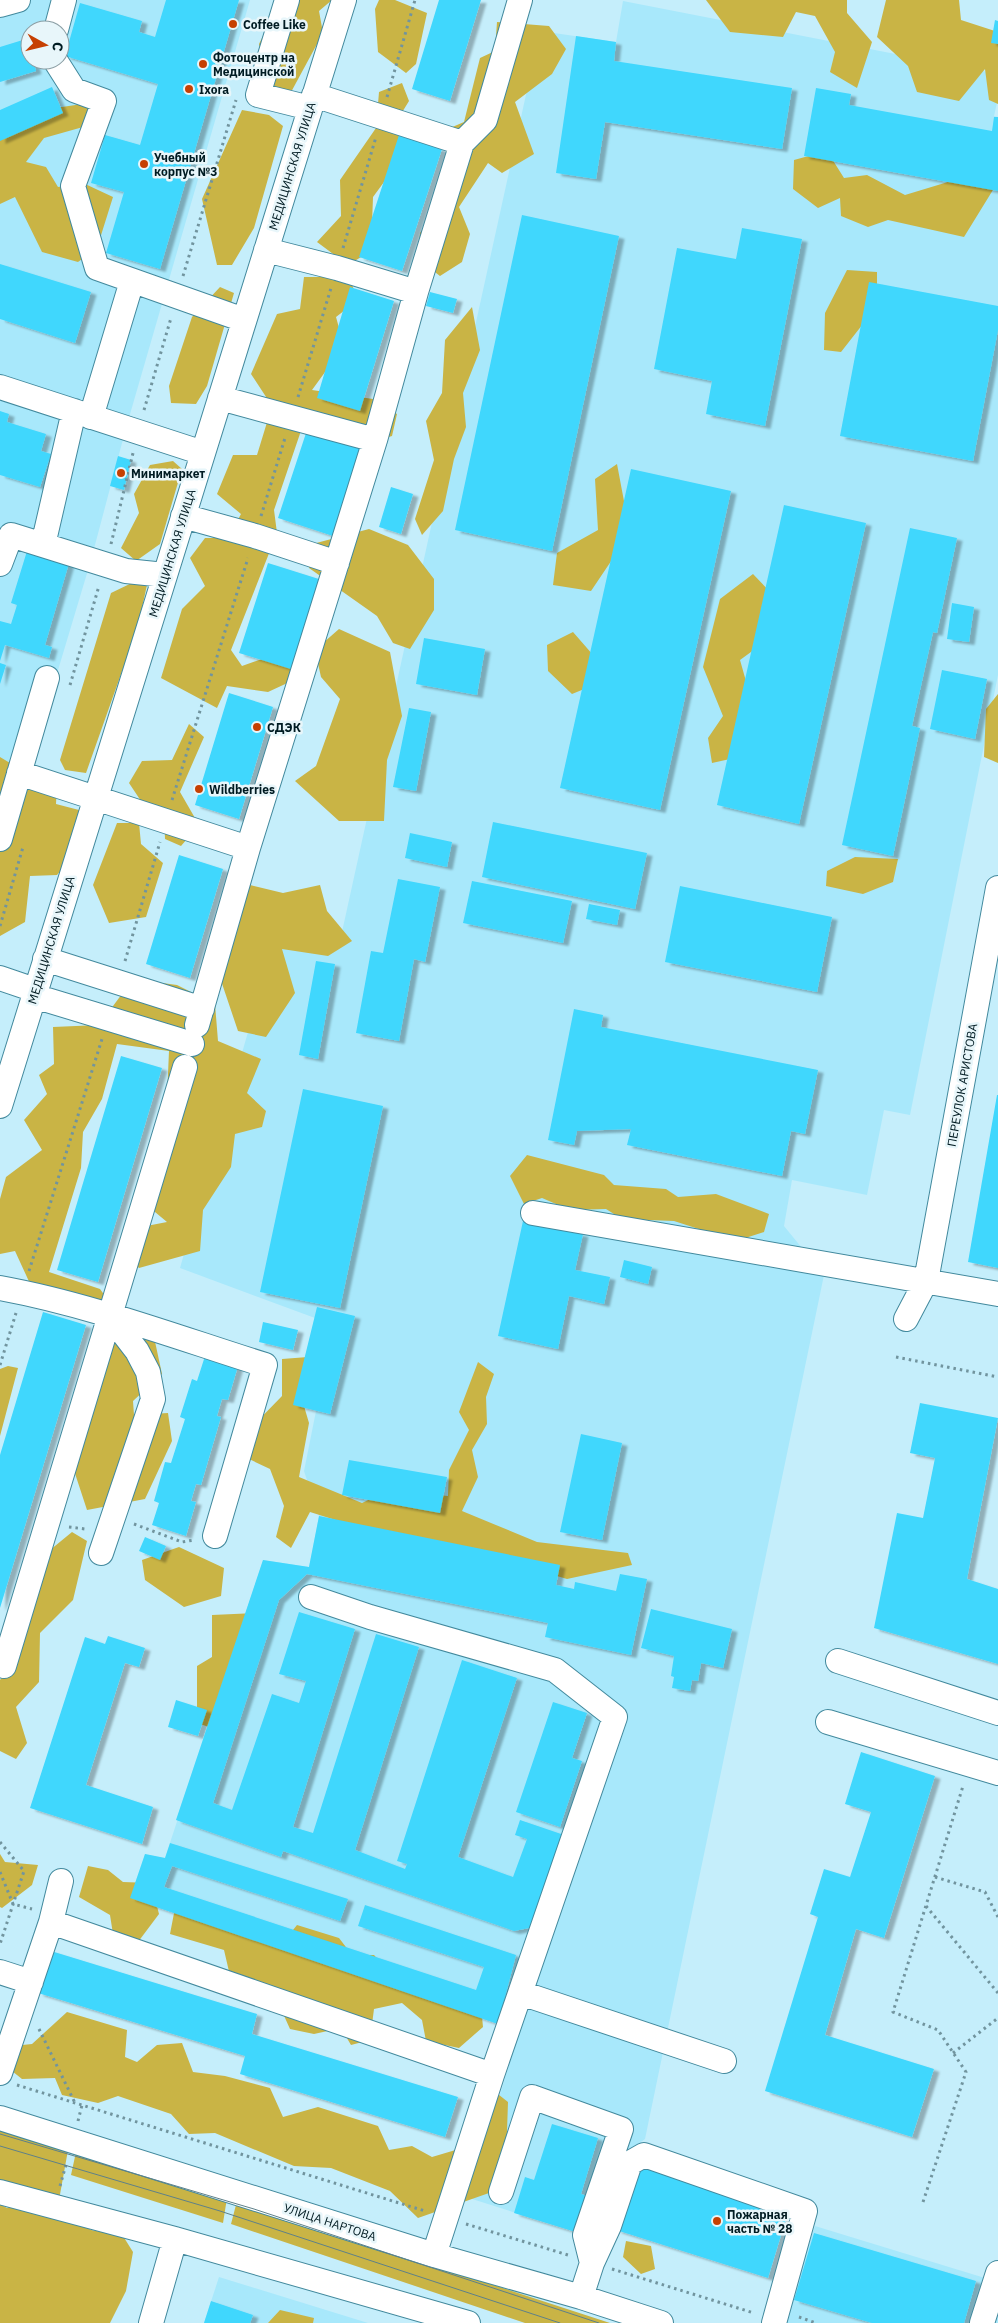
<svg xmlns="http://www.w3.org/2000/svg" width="998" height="2323" font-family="'IBM Plex Sans',sans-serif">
  <defs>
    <filter id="shadow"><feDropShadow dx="5.5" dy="3" stdDeviation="1" flood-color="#0004"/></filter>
  </defs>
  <rect width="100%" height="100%" fill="#c5eefb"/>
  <!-- built -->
  <path fill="#a8e8fb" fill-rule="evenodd" d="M0 0H250L126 428 91 560 26 777 0 769ZM30 30H60V60H30Z
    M623 1 998 74V98L994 116 998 117V675L910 1115 884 1110 867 1195 792 1180 784 1226 824 1275 645 2139 618 2158 579 2233 469 2198 522 2021 498 2024 130 1898 145 1854 165 1858 263 1560 309 1567 319 1516 304 1471 316 1411 293 1405 315 1318 180 1268 278 928 340 941 540 31 616 42Z
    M815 2226 998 2282V2323H785L788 2304Z
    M219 2277 368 2323H204Z"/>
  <!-- green -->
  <path fill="#c9b445" d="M281 0H332L319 11 323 33 290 94H268L259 44Z
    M379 0H395L427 13 416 64 406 73 378 52 375 9Z
    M706 0H847V13L872 42 857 88 830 72 835 52 815 16 796 12 783 37 730 32Z
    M886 0H959L961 20 998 32V104L989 100 985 69 959 101 917 92 908 66 877 37Z
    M497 22 549 26 566 49 552 74 515 102 534 154 502 173 488 163 459 207 470 234 462 262 440 276 418 259 420 233 439 206 450 128 464 122 480 58 495 51Z
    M402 83 409 101 401 114 409 148 373 197 371 251 348 265 317 242 341 216 340 180 376 128 379 92Z
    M89 103 94 113 83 127 44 138 26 162 46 167 58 187 83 183 113 197 97 248 78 262 42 252 15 197 0 204V127L35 111Z
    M242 110 269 115 283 126 254 228 232 265H217L202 199Z
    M827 151 844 178 867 175 905 195 971 175 996 185 964 237 888 220 868 227 841 216 840 198 818 208 793 189 794 160Z
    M847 270 877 272V306L841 352 824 350 825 313Z
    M304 277H349L358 300 336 317 344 346 312 390 373 399 397 414 392 436 366 444 305 419 274 510 277 533 231 650 242 666 285 651 296 679 268 692 227 686 217 708 161 678 182 609 205 586 190 558 205 538H228L241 514 217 494 233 455H257L272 406 251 374 277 314 300 309Z
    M220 287 234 293 207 386 196 404 171 403 169 386 192 317Z
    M472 307 480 350 463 393 466 427 454 459 443 511 422 535 415 519 434 460 426 421 442 393 445 340Z
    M173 461 182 469 160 544 136 561 121 548 139 513 134 494 150 465Z
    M617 464 630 533 591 591 553 585 557 553 598 530 595 479Z
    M369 529 408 545 434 579V610L410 649 393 643 377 616 309 568 305 546Z
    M753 574 774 596 769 639 740 660 753 706 739 757 712 763 708 738 723 716 703 667 720 599Z
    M138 580 147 585 138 626 86 773 65 770 60 760 111 593Z
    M339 629 390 652 402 716 387 760 384 821H339L295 781 316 766 340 699 321 677 315 650Z
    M573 632 600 663 594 685 572 694 548 671 547 645Z
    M998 694V763L984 757 986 709Z
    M189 724 204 737 180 792 199 825 181 846 165 839 164 811 145 807 129 783 142 761 172 760Z
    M0 757 35 778 57 783 56 804 79 810 66 864 57 875 30 876 25 922 0 936Z
    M117 823H139L141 844 163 863 146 917 109 923 93 885Z
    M855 857 898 859 893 882 863 894 826 886 827 871Z
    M250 885 283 893 320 885 327 911 352 941 328 956 282 949 295 993 266 1037 238 1031 210 948Z
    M133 979 177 985 215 1004 218 1041 261 1059 247 1093 266 1111 262 1127 235 1134 231 1167 203 1210 200 1251 139 1268 122 1251 131 1229 167 1222 149 1207 151 1136 166 1120 169 1051 117 1044 102 1099 83 1132 81 1168 49 1272 100 1289 108 1300 89 1304 32 1288 15 1251 0 1254V1199L6 1177 42 1150 24 1120 47 1094 39 1075 54 1064 53 1027 99 1025Z
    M527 1155 604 1175 614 1185 666 1189 678 1197 716 1194 769 1214 764 1232 736 1241 674 1221 622 1219 606 1209 570 1210 542 1198 524 1204 510 1176Z
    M117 1328 154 1337 162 1374 133 1401 134 1415 168 1413 172 1441 145 1499 87 1510 64 1440Z
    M308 1357 301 1396 309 1423 299 1477 362 1503 389 1490 448 1496 449 1470 469 1430 459 1412 478 1362 494 1374 486 1397 487 1424 472 1450 478 1477 462 1511 537 1542 628 1553 632 1565 567 1579 473 1551 425 1548 310 1512 291 1548 276 1537 284 1506 270 1469 249 1459V1430L282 1396V1359Z
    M8 1366 18 1368 0 1436V1369Z
    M72 1532 87 1541 73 1600 40 1633 39 1682 16 1707 27 1743 16 1759 0 1751V1680L10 1667 27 1569Z
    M179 1547 224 1568 221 1596 184 1607 145 1580 142 1560Z
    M258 1613 218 1730 197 1723V1666L212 1657V1615Z
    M0 1854 5 1862 38 1865 32 1885 2 1908 0 1907Z
    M88 1866 108 1870 123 1882 151 1883 159 1914 138 1942 113 1934 110 1915 79 1897Z
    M175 1908 285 1940 297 1925 339 1938 352 1955H374L392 1975 481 2007 483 2027 459 2048 426 2041 422 2020 402 2003 374 2009 370 2040 351 2045 341 2028 314 2034 290 2029 281 2009 231 1980 224 1950 170 1934Z
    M67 2012 127 2030 125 2057 137 2062 157 2045 182 2043 193 2072 225 2076 270 2088 283 2117 318 2107 378 2126 389 2150 412 2146 432 2157 479 2143 494 2091 508 2102 506 2160 489 2193 418 2218 390 2191 331 2168 294 2166 215 2133 189 2134 171 2114 118 2096 98 2103 62 2095 55 2078 22 2079 7 2067 13 2046 32 2044Z
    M0 2130 68 2150 59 2200 0 2184Z
    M76 2152 227 2198 223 2223 71 2175Z
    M237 2201 610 2323H525L231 2224Z
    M18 2203 62 2211 91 2230 123 2236 133 2252 126 2291 110 2323H0V2204L7 2208Z
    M626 2241 651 2246 655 2269 641 2274 623 2257Z
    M280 2310 314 2318 313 2323H268Z"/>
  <!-- building -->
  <path fill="#40d7fd" filter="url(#shadow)" d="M166 0H239L160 269 106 253 124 192 91 183 105 135 140 145 158 84 65 56 80 3 142 21 139 32 155 37Z
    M439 0H481L450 101 412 89Z
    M995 20 998 21V44L991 43Z
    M576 36 616 42 614 61 792 88 782 149 605 122 596 179 556 173Z
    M26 39 30 60H33L36 71 0 82V47Z
    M52 87 63 113 0 141V110Z
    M816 88 851 94 849 105 992 131 994 117H998V191L804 156Z
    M399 135 442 149 402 271 359 257Z
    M522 215 619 236 552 551 455 530Z
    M742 228 802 239 765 426 706 414 712 381 654 369 677 248 736 259Z
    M0 264 91 292 75 343 0 319Z
    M869 282 998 306V330L973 461 840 436Z
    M350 287 394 301 360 411 317 398Z
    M430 292 457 299 453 313 426 306Z
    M0 411 9 414 7 422 46 434 41 451 51 454 40 487 0 475Z
    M307 430 361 448 333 536 278 518Z
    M118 456 131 460 124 490 110 486Z
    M631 469 731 491 660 810 560 788Z
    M391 487 413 494 401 534 379 527Z
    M784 505 866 523 799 824 717 805Z
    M910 528 957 538 937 633 933 632 912 726 920 728 893 856 842 845Z
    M27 551 69 563 45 645 52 647 49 658 5 645 0 661V621L11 624 17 605 11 603Z
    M268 563 322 580 294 670 239 653Z
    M952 603 974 607 969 642 947 639Z
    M424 638 485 649 477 695 416 684Z
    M0 663 6 665 0 684Z
    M942 670 987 679 975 739 930 729Z
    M229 693 273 707 239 819 195 805Z
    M409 708 431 712 416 791 393 787Z
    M493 822 647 853 635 909 482 877Z
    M410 833 452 842 447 867 405 858Z
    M179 855 223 869 190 978 146 964Z
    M398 879 440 887 425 962 414 959 399 1041 356 1033 371 951 383 953Z
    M472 881 572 901 563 943 463 923Z
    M680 886 832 917 817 992 665 962Z
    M589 904 620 910 617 925 586 919Z
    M316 961 335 964 318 1059 299 1055Z
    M574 1009 603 1015 601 1027 818 1070 805 1134 791 1131 782 1176 627 1145 631 1129 577 1131 574 1145 548 1140Z
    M121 1056 162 1068 98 1282 57 1270Z
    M303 1089 383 1106 340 1308 260 1292Z
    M997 1095H998V1268L968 1262Z
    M523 1221 583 1234 575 1270 610 1277 604 1304 569 1296 558 1349 498 1336Z
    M624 1260 652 1267 648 1284 620 1277Z
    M317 1307 355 1316 330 1414 293 1405Z
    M43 1312 86 1325 0 1608V1455Z
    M263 1322 298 1330 293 1350 259 1342Z
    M205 1356 238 1366 228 1400 222 1399 217 1416 221 1417 201 1485 196 1484 191 1501 196 1502 186 1536 152 1525 159 1503 154 1501 165 1462 171 1463 185 1419 180 1417 192 1379 197 1381Z
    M920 1403 998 1418 967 1579 998 1589V1664L874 1628 897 1513 923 1518 935 1458 910 1453Z
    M581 1434 622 1443 602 1540 560 1532Z
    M349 1460 447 1477 440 1513 342 1495Z
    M319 1516 560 1565 556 1585 574 1589 575 1582 616 1591 620 1574 647 1579 631 1655 545 1637 548 1623 307 1574 279 1600 213 1803 232 1810 272 1694 299 1703 306 1681 279 1674 299 1612 355 1629 293 1827 313 1833 376 1634 419 1647 355 1850 405 1869 407 1864 397 1861 462 1660 517 1678 458 1857 513 1877 527 1839 515 1835 520 1820 564 1835 534 1927 514 1931 283 1851 281 1857 176 1820 263 1560 309 1567Z
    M145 1537 166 1546 160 1560 139 1551Z
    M651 1609 732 1629 723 1668 701 1663 698 1681 692 1680 690 1691 672 1688 674 1677 671 1676 674 1656 641 1648Z
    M108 1636 145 1648 139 1667 125 1663 86 1785 153 1807 142 1844 30 1808 85 1637 105 1644Z
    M176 1700 207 1710 198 1736 168 1727Z
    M553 1702 587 1713 572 1758 582 1761 560 1827 516 1812Z
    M861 1752 935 1776 884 1938 856 1929 825 2035 934 2069 912 2137 765 2091 818 1917 810 1914 824 1869 850 1877 871 1812 845 1804Z
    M170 1843 348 1899 340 1921 172 1866 164 1887 476 1990 484 1967 358 1926 365 1905 516 1955 498 2024 130 1898 145 1854 165 1858Z
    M51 1951 257 2014 252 2034 458 2097 445 2137 240 2074 245 2056 38 1993Z
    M552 2124 598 2138 581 2194 590 2197 579 2233 514 2213 525 2177 534 2180Z
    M638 2161 789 2209 768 2278 616 2230Z
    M814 2233 976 2281 964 2323H872L794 2300Z
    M211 2301 253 2315 250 2323H204Z"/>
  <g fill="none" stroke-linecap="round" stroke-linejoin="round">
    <!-- minor casing -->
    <g stroke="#42899d" stroke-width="26">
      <path id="minor" d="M287 0 258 95 310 108
        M0 5 18 0
        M56 30 64 0
        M55 60 74 90 104 101 73 186 97 268 244 320
        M314 95 462 143 416 292 375 440
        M462 143 485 120 520 0
        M266 250 337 268 416 292
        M0 387 203 453
        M91 417 132 281
        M183 516 255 536 337 563
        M43 545 74 411
        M0 564 11 535 126 571 165 575
        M19 773 248 848
        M0 839 47 678
        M45 959 202 1009
        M0 978 35 990
        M34 996 192 1044
        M197 1025 248 848 375 440 220 398
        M0 1106 344 0
        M533 1213 998 1294
        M0 1288C88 1304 179 1338 265 1365L215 1536
        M906 1319 926 1281 998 888
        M101 1553 153 1399 148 1372 137 1351 110 1316
        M311 1597 370 1617 555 1670 615 1717 492 2075 434 2255
        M838 1661 998 1713
        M0 1665 4 1666 185 1067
        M828 1722 998 1773
        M51 1922 492 2075
        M0 1972 31 1982
        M521 1993 724 2061
        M0 2073 51 1922 61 1881
        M0 2118 434 2255 581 2297 661 2323
        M0 2192 175 2239 468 2323
        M501 2192 532 2097 621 2129 585 2235 592 2263 581 2297
        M592 2263 609 2226 630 2163 644 2155 805 2211 774 2323
        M151 2323 175 2239
        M982 2323 998 2273"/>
    </g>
    <!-- path -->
    <path stroke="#71949e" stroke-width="3" stroke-dasharray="2.5 4" stroke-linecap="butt" d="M387 97 415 0
      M343 248 376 137
      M183 276 236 100
      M298 397 331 288
      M144 410 171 318
      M261 516 285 438
      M111 544 133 453
      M70 685 99 586
      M172 800 248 558
      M0 926 23 847
      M125 961 160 842
      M29 1271 102 1039
      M896 1357 998 1377
      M0 1365 16 1313
      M134 1524 182 1542 194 1540
      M69 1527 85 1529
      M0 1842 24 1871 0 1944
      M0 1872 13 1904 32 1909
      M935 1877 985 1892 998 1917
      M926 1906 998 1993
      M39 2029 75 2103
      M953 2053 998 2018
      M17 2085 425 2211
      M78 2121 82 2105
      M60 2186 67 2161
      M923 2202 966 2072 938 2030 893 2012 963 1786
      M466 2224 568 2255
      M612 2269 754 2313
      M799 2317 816 2323"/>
    <!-- minor -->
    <use href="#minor" stroke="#fff" stroke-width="24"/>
    <!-- tram -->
    <path stroke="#5e8089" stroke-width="1" d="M0 2134 254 2209 599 2323
      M0 2146 220 2211 560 2323"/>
  </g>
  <!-- markers -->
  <g fill="#c64002" stroke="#e8f6fa" stroke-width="2">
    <circle cx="233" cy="24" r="5"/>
    <circle cx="203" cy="64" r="5"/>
    <circle cx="189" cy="89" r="5"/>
    <circle cx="144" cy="164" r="5"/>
    <circle cx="121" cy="473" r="5"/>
    <circle cx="257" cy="727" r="5"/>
    <circle cx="199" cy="789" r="5"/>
    <circle cx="717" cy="2221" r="5"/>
  </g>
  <g text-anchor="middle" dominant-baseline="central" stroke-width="5" stroke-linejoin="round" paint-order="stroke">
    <!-- poi labels -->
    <g font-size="12" font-weight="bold" fill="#001b22" stroke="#e8f6fa" text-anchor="start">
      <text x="243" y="24">Coffee Like</text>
      <text x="213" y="57">Фотоцентр на<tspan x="213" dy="14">Медицинской</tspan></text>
      <text x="199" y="89">Ixora</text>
      <text x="154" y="157">Учебный<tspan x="154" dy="14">корпус №3</tspan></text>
      <text x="131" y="473">Минимаркет</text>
      <text x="267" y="727">СДЭК</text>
      <text x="209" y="789">Wildberries</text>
      <text x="727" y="2214">Пожарная<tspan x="727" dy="14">часть № 28</tspan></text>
    </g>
    <!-- street labels -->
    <g font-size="12" fill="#001b22" stroke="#e8f6fa">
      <text transform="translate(292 166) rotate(-73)">МЕДИЦИНСКАЯ УЛИЦА</text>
      <text transform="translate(172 553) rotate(-73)">МЕДИЦИНСКАЯ УЛИЦА</text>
      <text transform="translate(51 940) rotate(-73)">МЕДИЦИНСКАЯ УЛИЦА</text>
      <text transform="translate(962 1085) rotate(-80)">ПЕРЕУЛОК АРИСТОВА</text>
      <text transform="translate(330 2222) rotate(18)">УЛИЦА НАРТОВА</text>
    </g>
  </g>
  <!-- north arrow -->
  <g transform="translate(45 45) rotate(98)"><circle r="24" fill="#e8f6fa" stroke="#8b9ea4"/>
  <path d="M0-4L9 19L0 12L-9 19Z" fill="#c64002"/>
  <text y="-8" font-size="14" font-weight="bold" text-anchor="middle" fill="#001b22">С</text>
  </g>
</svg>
